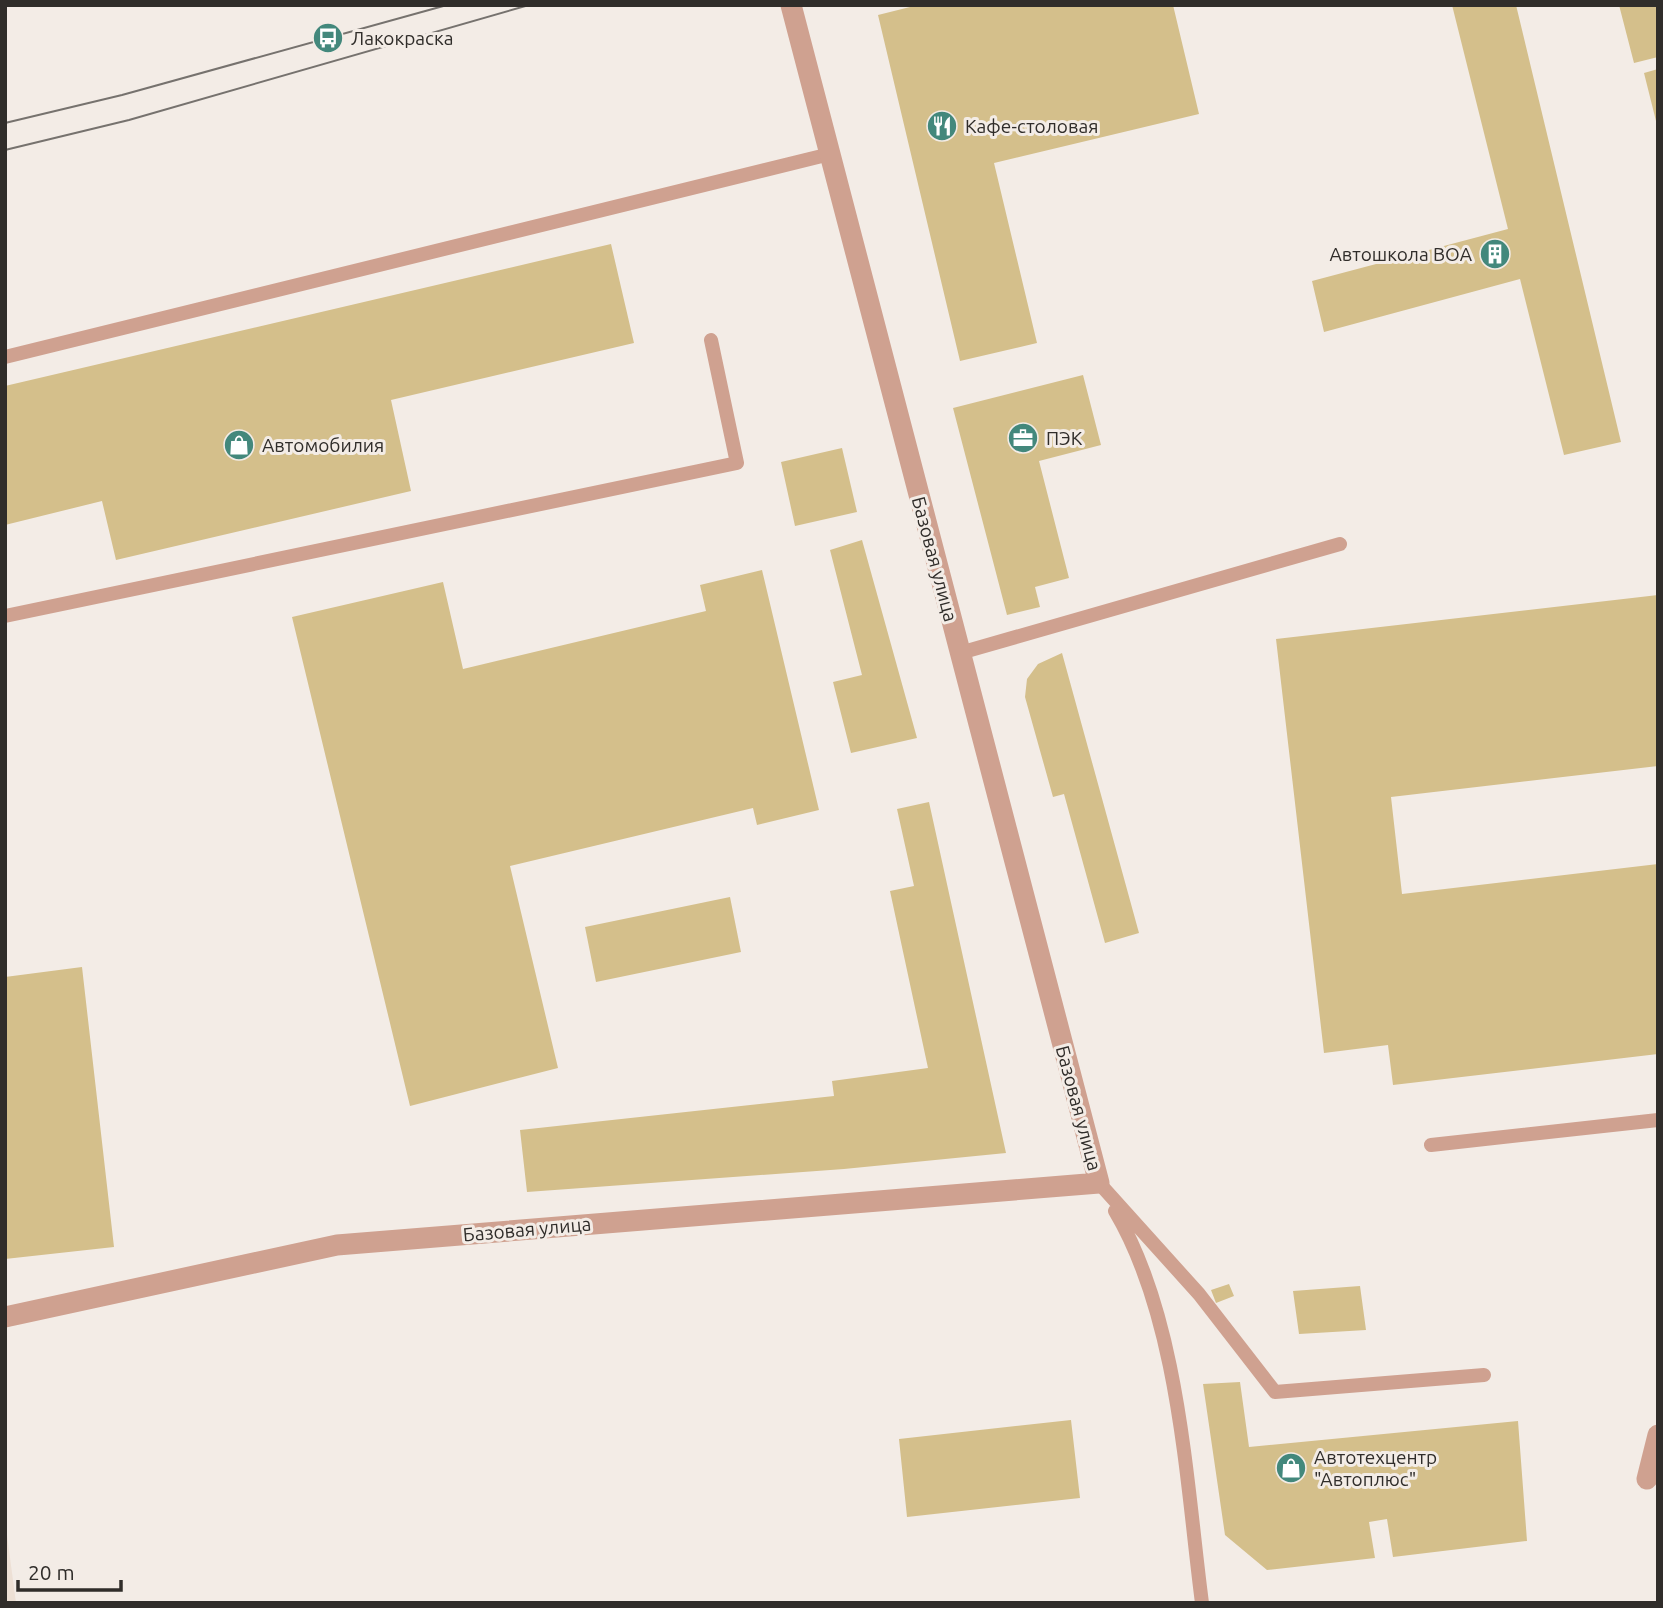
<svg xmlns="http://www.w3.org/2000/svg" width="1663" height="1608" font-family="Ubuntu,sans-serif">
  <rect width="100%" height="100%" fill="#f3ece6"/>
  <!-- built -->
  <path fill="#ede0d5" d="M5 1520 16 1603H5Z"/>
  <!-- building -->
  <path fill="#d4bf8b" d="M918 5H1173L1199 114 994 163 1037 343 960 361 878 15Z
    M1452 5H1516L1621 442 1564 455 1520 279 1324 332 1312 281 1508 229Z
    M1619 5H1658V57L1634 63Z
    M1658 69V125H1657L1644 73Z
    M611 244 634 343 391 400 411 491 116 560 102 501 5 525V386Z
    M1083 375 1101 445 1039 461 1069 578 1035 587 1040 607 1007 615 953 408Z
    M842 448 857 512 795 526 781 462Z
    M862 540 917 738 851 753 833 682 862 675 830 550Z
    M762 570 819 810 757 825 753 808 510 866 558 1068 410 1106 292 617 443 582 463 669 706 611 700 585Z
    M1658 595V766L1391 797 1402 894 1658 864V1054L1393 1085 1388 1045 1324 1053 1276 639Z
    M1062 653 1139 933 1105 943 1064 794 1053 797 1025 697 1027 679 1038 664Z
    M929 802 1006 1153 844 1169 527 1192 520 1130 834 1096 832 1081 928 1068 890 891 914 886 897 809Z
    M730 897 741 952 596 982 585 927Z
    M82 967 114 1247 5 1259V977Z
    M1229 1284 1234 1296 1216 1303 1211 1290Z
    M1360 1286 1366 1330 1299 1334 1293 1291Z
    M1240 1382 1249 1447 1518 1421 1527 1541 1393 1557 1387 1519 1369 1522 1375 1558 1267 1570 1225 1535 1203 1384Z
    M1071 1420 1080 1498 907 1517 899 1439Z"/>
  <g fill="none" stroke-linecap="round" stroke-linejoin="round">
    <!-- lane -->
    <path stroke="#cfa190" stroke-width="14" d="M5 357 830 154
      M5 616 737 463 711 340
      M960 653 1340 544
      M1431 1145 1658 1120
      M1099 1183 1199 1294 1275 1392 1484 1375
      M1115 1211C1179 1319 1186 1480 1202 1603"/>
    <!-- street -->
    <path stroke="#cfa190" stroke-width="21" d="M5 1317 337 1245 1099 1183 791 5
      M1647 1479 1658 1435"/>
    <!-- tram -->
    <path stroke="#76726e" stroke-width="2" d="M5 123 122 95 447 5
      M5 150 129 120 529 5"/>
  </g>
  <!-- icons -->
  <defs>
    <g id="bus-disc" transform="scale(1.575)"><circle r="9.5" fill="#43887c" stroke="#f3ece6"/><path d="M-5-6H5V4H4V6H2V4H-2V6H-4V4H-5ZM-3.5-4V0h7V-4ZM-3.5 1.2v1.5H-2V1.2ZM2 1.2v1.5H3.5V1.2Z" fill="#fff"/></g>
    <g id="restaurant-disc" transform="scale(1.575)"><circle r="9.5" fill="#43887c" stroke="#f3ece6"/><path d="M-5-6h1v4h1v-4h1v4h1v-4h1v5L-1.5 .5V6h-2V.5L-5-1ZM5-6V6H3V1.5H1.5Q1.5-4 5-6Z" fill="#fff"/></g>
    <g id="building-disc" transform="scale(1.575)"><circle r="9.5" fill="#43887c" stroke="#f3ece6"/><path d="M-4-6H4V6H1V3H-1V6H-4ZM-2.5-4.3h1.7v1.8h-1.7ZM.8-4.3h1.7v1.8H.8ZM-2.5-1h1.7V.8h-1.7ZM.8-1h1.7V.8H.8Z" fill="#fff"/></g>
    <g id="office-disc" transform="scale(1.575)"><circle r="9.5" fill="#43887c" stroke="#f3ece6"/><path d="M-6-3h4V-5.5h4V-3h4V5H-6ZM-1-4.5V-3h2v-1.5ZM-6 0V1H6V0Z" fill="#fff"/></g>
    <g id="shop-disc" transform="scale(1.575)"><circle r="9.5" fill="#43887c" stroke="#f3ece6"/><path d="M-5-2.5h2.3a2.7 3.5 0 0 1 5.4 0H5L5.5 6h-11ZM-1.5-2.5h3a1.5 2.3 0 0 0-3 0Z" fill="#fff"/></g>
  </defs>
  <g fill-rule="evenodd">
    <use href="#bus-disc" x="328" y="38"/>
    <use href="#restaurant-disc" x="942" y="126"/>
    <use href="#building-disc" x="1495" y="254"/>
    <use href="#office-disc" x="1023" y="438"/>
    <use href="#shop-disc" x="239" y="445"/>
    <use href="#shop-disc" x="1291" y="1468"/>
  </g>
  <g text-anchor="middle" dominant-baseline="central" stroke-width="6" stroke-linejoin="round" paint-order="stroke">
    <!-- poi labels -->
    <g font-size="19" fill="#302d2a" stroke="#f3ece6" text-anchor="start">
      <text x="351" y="38">Лакокраска</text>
      <text x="965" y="126">Кафе-столовая</text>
      <text x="1472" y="254" text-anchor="end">Автошкола ВОА</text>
      <text x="1046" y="438">ПЭК</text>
      <text x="262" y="445">Автомобилия</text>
      <text x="1314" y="1457">Автотехцентр<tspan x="1314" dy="22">"Автоплюс"</tspan></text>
    </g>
    <!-- street labels -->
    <g font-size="19" fill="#302d2a" stroke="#f3ece6">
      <text transform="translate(935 559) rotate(75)">Базовая улица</text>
      <text transform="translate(1079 1108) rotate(75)">Базовая улица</text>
      <text transform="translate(527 1229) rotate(-5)">Базовая улица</text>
    </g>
  </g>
  <!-- border -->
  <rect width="1663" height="1608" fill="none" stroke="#302d2a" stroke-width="14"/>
  <!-- scale -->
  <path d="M18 1580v10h103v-10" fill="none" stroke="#302d2a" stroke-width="3.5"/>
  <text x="28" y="1580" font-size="21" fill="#302d2a" stroke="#f3ece6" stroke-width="5" paint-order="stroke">20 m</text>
</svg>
